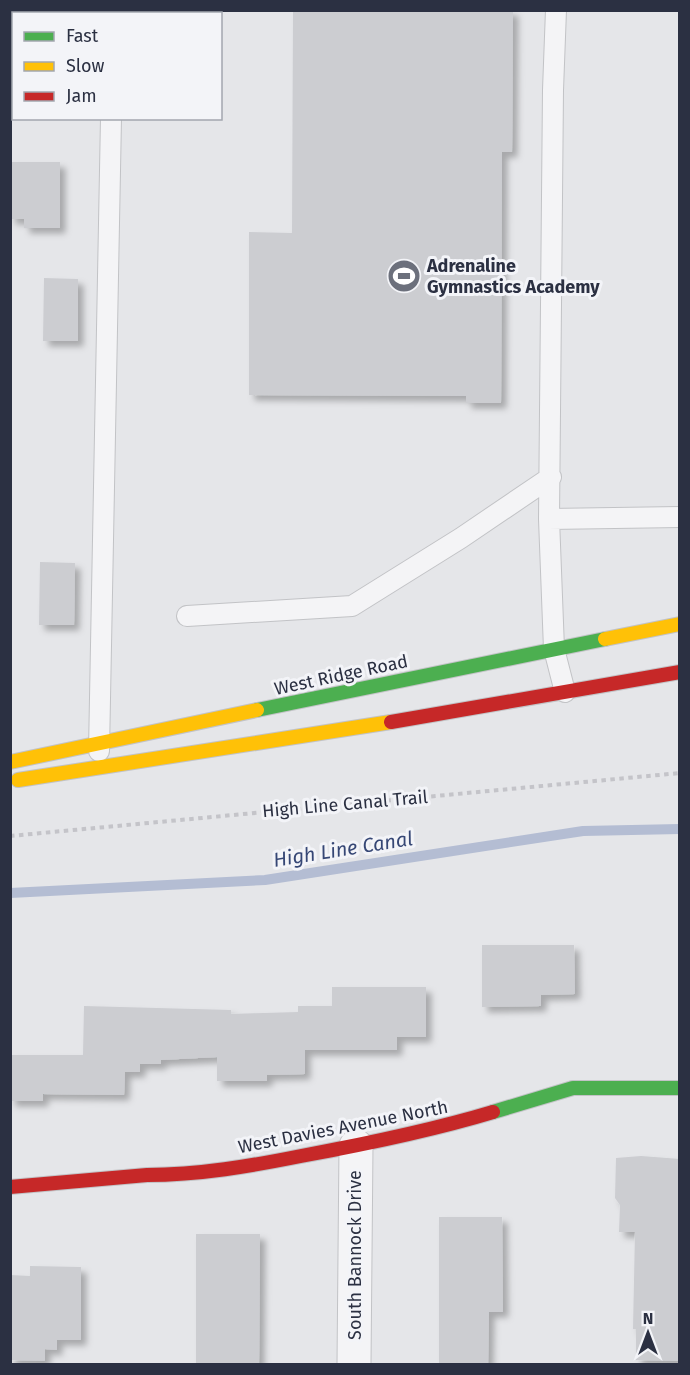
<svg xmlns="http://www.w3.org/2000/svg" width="690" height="1375" font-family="'Fira Sans',sans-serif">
  <defs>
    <filter id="shadow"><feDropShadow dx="5.5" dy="5.5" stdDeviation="3" flood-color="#0004"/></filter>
  </defs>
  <rect width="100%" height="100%" fill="#e5e6e9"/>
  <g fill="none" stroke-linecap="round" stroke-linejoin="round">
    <!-- stream -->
    <path stroke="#b4bdd3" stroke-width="10" d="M10 893 265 880 583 831 680 829"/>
  </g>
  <!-- building -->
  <path fill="#cccdd1" filter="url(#shadow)" d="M293 10H513L512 152H502L501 403H466V396L249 395V232L292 233Z
    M10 162H60V228H24V219H10Z
    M44 278 78 279V341H43Z
    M40 562 75 563 74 625H39Z
    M482 945H574L575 994 541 995V1006L482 1007Z
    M332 987H426V1037H397V1050H305V1074L267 1075V1081H217V1057L161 1060V1064H140V1072H125L124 1095 43 1094V1101H10V1055H83L84 1006 231 1010V1014L298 1012V1006H332Z
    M641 1156 680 1159V1361L636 1360V1329H633L635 1232H619L620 1205 615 1198 616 1158Z
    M439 1217H502L503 1312H489L488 1365H439Z
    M196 1234H260L259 1365H196Z
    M30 1266 81 1267V1340H57V1350L45 1349V1361L10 1360V1275L30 1276Z"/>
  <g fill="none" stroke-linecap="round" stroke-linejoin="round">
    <!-- lane casing -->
    <g stroke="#c2c3c6" stroke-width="22">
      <path id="lane" d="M556 10 553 90 549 519 554 649 565 692
        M113 14V10
        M549 519 680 517
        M187 616 352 606 461 538 551 477
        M99 751 111 118"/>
    </g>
    <!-- street casing -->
    <g stroke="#c2c3c6" stroke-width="35">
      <path id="street" d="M354 1364 356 1146"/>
    </g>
    <!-- fast casing -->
    <g stroke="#c2c3c6" stroke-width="16">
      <path id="fast" d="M257 710 605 639
        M493 1112 573 1088H680"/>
    </g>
    <!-- slow casing -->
    <g stroke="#c2c3c6" stroke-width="16">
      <path id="slow" d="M605 639 680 624
        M10 762 257 710
        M18 780 391 722"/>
    </g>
    <!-- jam casing -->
    <g stroke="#c2c3c6" stroke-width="16">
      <path id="jam" d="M391 722 680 672
        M10 1187 147 1175C199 1175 251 1166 301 1156 366 1144 430 1131 493 1112"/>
    </g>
    <!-- path -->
    <path stroke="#c4c4c9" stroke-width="4" stroke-dasharray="4.5 4.5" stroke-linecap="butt" d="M10 836 680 773"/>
    <!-- lane -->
    <use href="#lane" stroke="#f4f4f6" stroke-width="20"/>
    <!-- street -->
    <use href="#street" stroke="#f4f4f6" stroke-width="33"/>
    <!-- fast -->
    <use href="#fast" stroke="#4caf50" stroke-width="14"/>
    <!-- slow -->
    <use href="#slow" stroke="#ffc107" stroke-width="14"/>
    <!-- jam -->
    <use href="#jam" stroke="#c62828" stroke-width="14"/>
  </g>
  <!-- icons -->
  <defs>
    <g id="stadium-disc" transform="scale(1.725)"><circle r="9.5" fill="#6c707c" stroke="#f3f4f8"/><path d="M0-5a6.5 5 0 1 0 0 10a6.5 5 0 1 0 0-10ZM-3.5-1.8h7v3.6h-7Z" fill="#fff"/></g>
  </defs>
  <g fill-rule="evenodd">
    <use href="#stadium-disc" x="404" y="276"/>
  </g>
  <g text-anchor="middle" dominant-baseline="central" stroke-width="6" stroke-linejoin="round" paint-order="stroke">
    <!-- poi labels -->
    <g font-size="18" font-weight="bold" fill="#2b3042" stroke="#f3f4f8" text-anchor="start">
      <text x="427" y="266">Adrenaline<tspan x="427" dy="21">Gymnastics Academy</tspan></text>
    </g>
    <!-- street labels -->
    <g font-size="18" fill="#2b3042" stroke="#f3f4f8">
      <text transform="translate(341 675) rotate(-12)">West Ridge Road</text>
      <text transform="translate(345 804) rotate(-5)">High Line Canal Trail</text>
      <text transform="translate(343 1127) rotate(-11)">West Davies Avenue North</text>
      <text transform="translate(355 1255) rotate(-90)">South Bannock Drive</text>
    </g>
    <!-- water labels -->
    <g font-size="20" font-style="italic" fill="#364775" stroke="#f3f4f8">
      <text transform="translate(343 849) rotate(-9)">High Line Canal</text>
    </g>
  </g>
  <!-- border -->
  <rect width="690" height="1375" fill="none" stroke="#2b3042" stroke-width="24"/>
  <!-- legend -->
  <rect x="12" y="12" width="210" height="108" fill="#f3f4f8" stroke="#a3a6af" stroke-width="1.5"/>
  <rect x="24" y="32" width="30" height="9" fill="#4caf50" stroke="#a3a6af" stroke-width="1.5"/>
  <text x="66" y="42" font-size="18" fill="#2b3042">Fast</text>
  <rect x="24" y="62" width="30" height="9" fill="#ffc107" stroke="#a3a6af" stroke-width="1.5"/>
  <text x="66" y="72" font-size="18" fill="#2b3042">Slow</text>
  <rect x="24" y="92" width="30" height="9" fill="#c62828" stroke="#a3a6af" stroke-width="1.5"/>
  <text x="66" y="102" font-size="18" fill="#2b3042">Jam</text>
  <!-- north arrow -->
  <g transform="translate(648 1333)" stroke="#f3f4f8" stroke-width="4.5" paint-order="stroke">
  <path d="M0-4.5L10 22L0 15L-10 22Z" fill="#2b3042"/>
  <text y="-9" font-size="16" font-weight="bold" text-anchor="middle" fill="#2b3042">N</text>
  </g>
</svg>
